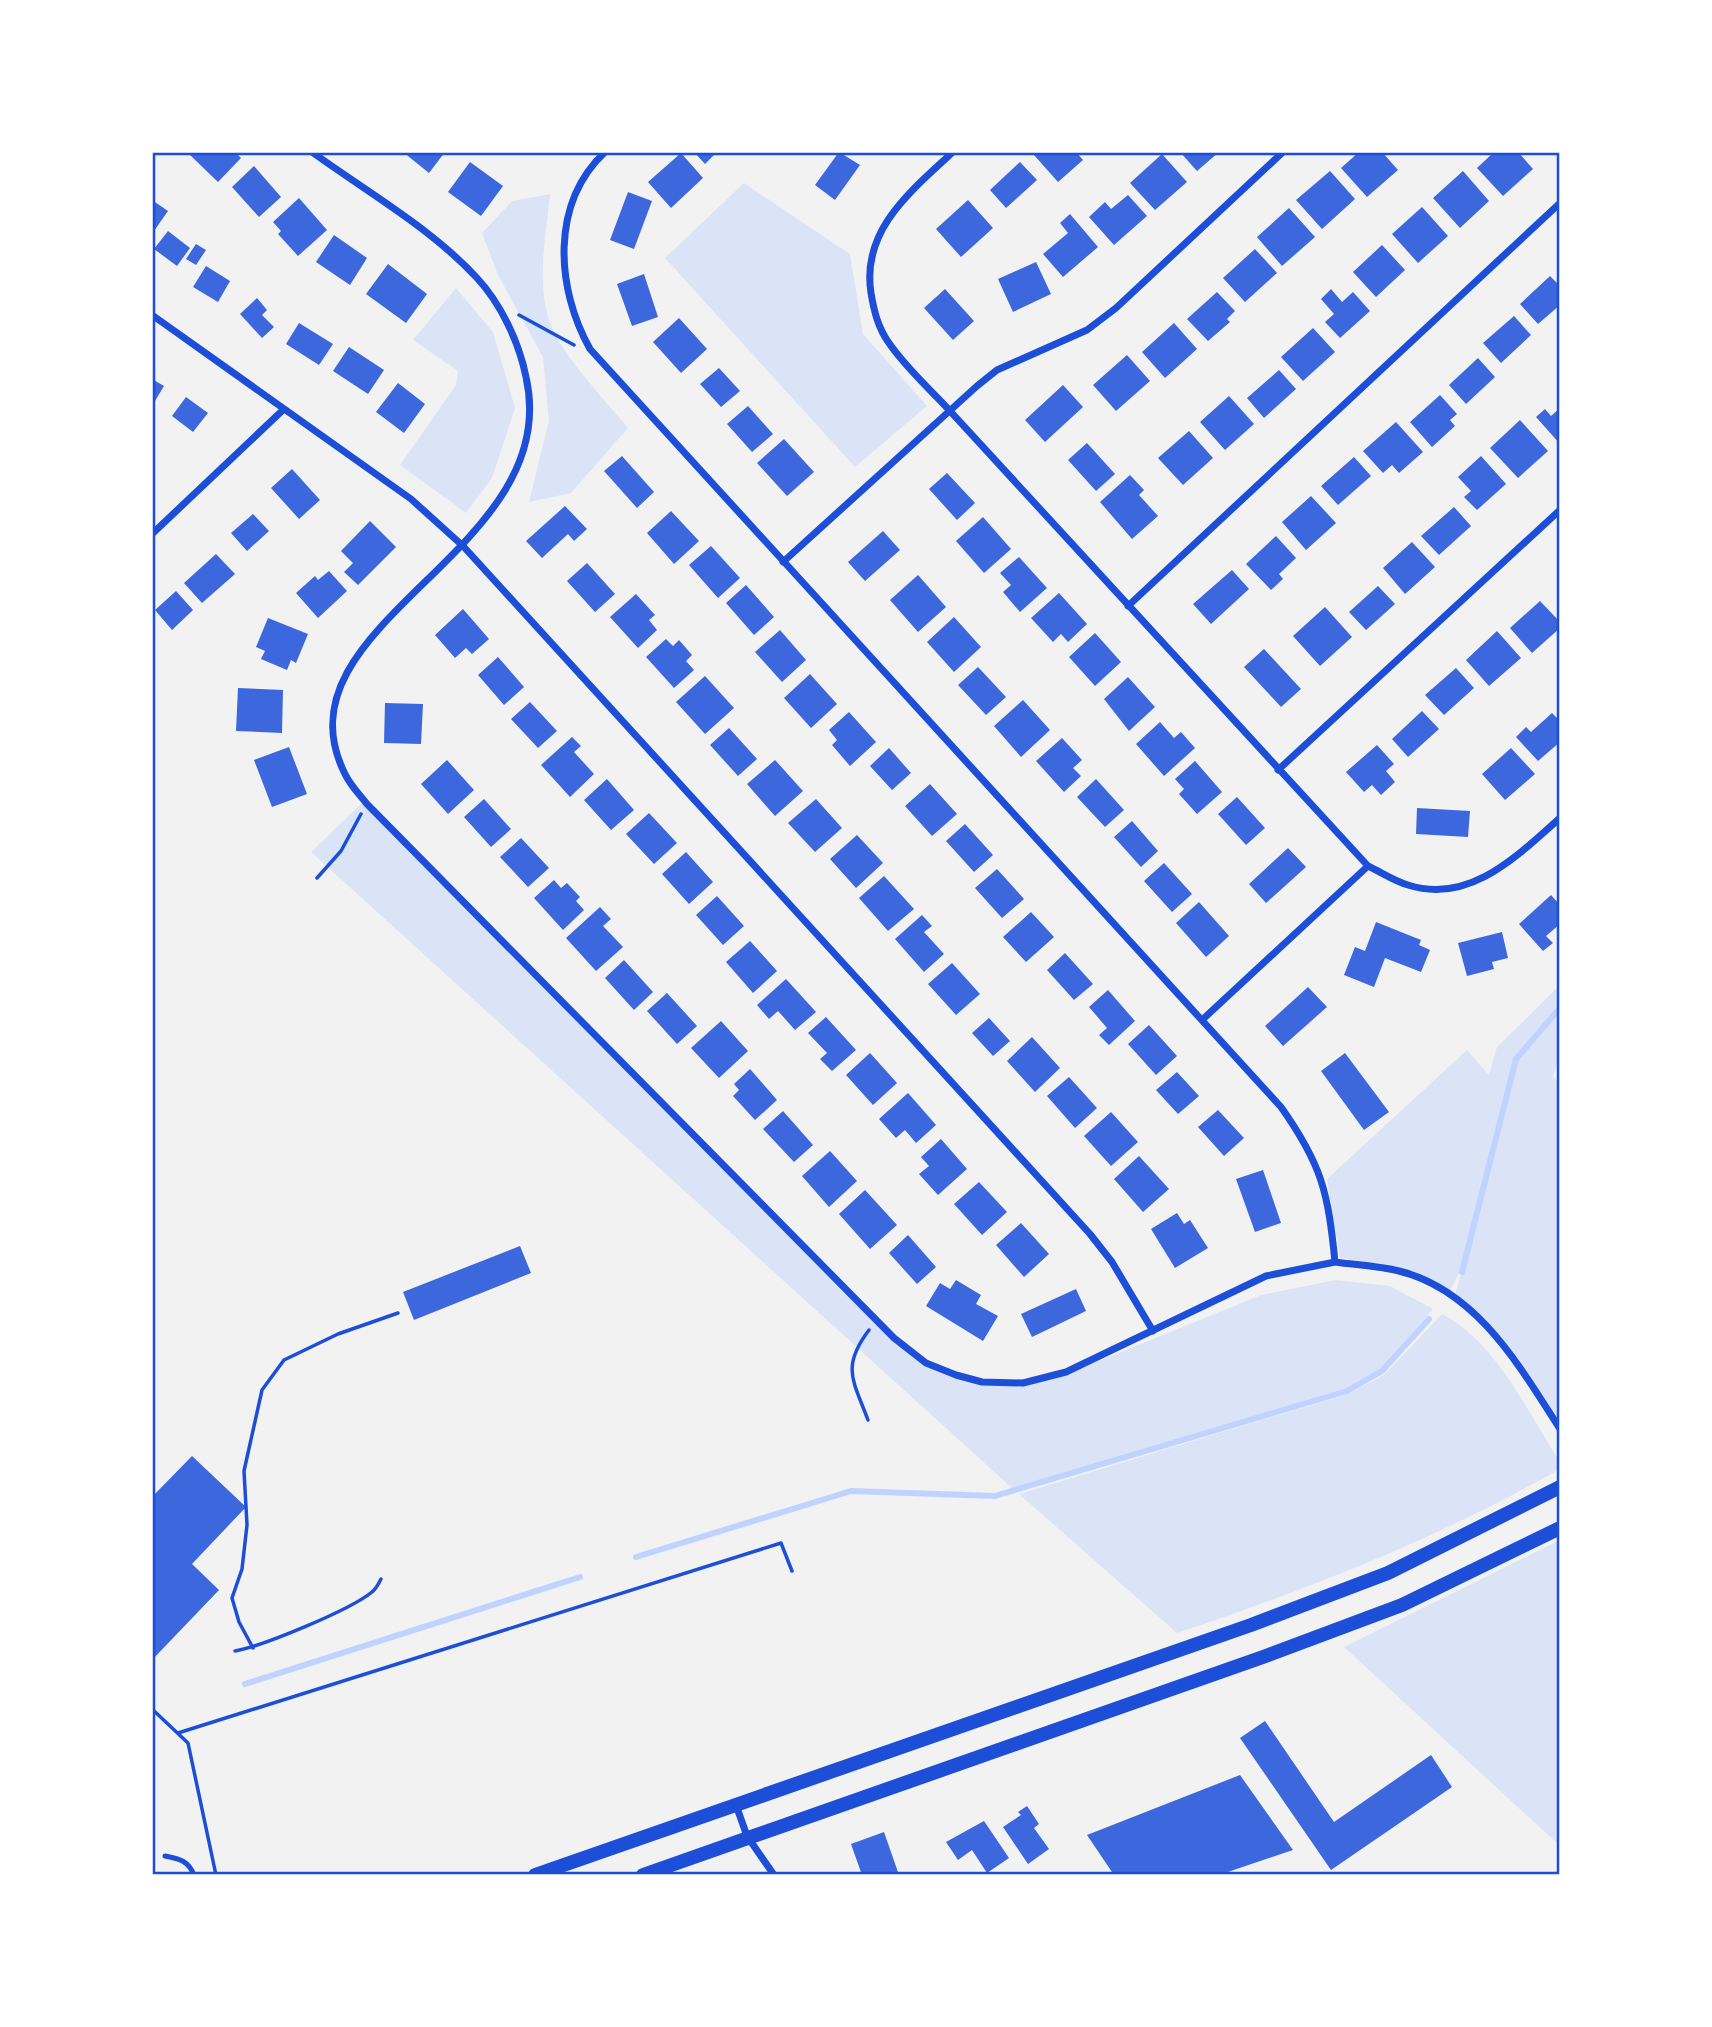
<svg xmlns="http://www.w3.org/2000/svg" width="1712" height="2027" font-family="Roboto,sans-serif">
  <rect width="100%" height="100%" fill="#f2f2f2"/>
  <!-- green -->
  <path fill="#dbe4f7" d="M744 183 850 254 863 334 927 406 855 467 665 258Z
    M550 194C546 236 536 282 550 323 561 354 606 401 628 428L571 493 529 502 549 421 543 357 498 275 482 233 512 201Z
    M456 288 493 332 515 408 492 478 466 513 400 465 456 385 458 371 413 340Z
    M362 803 927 1367 952 1377 993 1385 1067 1374 1261 1295 1335 1280 1390 1286 1433 1309 1380 1370 1347 1388 1012 1488 311 852Z
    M1560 985V1055L1553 1076 1560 1085V1425L1511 1350 1455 1295 1493 1159 1491 1155 1459 1273 1449 1293 1401 1268 1340 1258 1327 1179 1467 1050 1489 1075 1497 1047Z
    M1442 1314C1496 1342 1528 1412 1560 1462V1469C1437 1539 1311 1588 1177 1633L1019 1494 1348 1394 1384 1375Z
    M1560 1540V1846L1344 1647Z"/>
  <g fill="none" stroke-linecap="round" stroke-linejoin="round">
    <!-- stream -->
    <path stroke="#bfd3fe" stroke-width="6" d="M1462 1272 1516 1059 1560 1008
      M636 1557 851 1491 995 1496 1347 1391 1382 1371 1429 1319
      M245 1684 580 1577"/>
  </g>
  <!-- building -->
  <path fill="#3d67dc" d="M193 152H235L241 158 218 182 190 155Z
    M403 152H445L429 173Z
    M694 152H717L705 164Z
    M839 152 860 165 835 200 815 185Z
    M1038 152H1076L1083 160 1058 182 1034 155Z
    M1180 152H1219L1197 171Z
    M1359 152H1382L1398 170 1367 197 1341 168Z
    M1494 152H1518L1533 169 1503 196 1477 168Z
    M681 153 703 178 671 208 648 182Z
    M1162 154 1187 182 1155 210 1130 183Z
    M470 162 503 186 481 216 448 192Z
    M1020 162 1037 180 1006 208 990 190Z
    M254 166 281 197 259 217 232 187Z
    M1330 171 1355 199 1322 229 1296 200Z
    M1463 171 1489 201 1460 228 1433 198Z
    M628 192 652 201 634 249 610 240Z
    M1128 195 1147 216 1114 245 1089 217 1105 202 1111 209Z
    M299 198 327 230 298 256 278 234 281 231 273 222Z
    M152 200 168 211 154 231 152 229Z
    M968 200 993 228 961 257 936 229Z
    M1422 207 1448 236 1418 263 1392 234Z
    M1289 208 1315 237 1282 266 1257 237Z
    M1070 214 1098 247 1063 277 1043 254 1068 233 1060 223Z
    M168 231 190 248 177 266 154 249Z
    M334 235 367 258 350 285 316 262Z
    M196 244 206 250 196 265 186 259Z
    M1382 245 1405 270 1376 297 1353 272Z
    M1255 249 1277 273 1245 302 1223 278Z
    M1036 262 1051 294 1013 312 998 279Z
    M388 264 427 294 406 323 366 294Z
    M206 266 230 281 218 302 193 287Z
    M644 274 658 317 632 326 617 284Z
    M1550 276 1560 286V305L1538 324 1520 304Z
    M945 289 974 321 953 340 924 308Z
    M1331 289 1342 302 1353 292 1370 311 1340 338 1325 322 1334 314 1321 299Z
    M1217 292 1235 311 1227 319 1230 322 1208 341 1187 319Z
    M257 298 267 310 262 315 274 327 262 338 240 314Z
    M1514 316 1531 335 1501 363 1483 343Z
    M679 318 707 349 681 373 653 342Z
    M299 323 333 344 319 365 286 344Z
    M1174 323 1197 349 1165 378 1142 352Z
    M1313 328 1335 352 1303 381 1281 357Z
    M349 347 384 370 368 394 333 371Z
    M1127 355 1150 381 1116 411 1093 385Z
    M1478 358 1495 377 1466 404 1449 385Z
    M719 368 740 391 721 407 700 384Z
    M1279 370 1296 389 1264 418 1247 398Z
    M152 379 164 386 152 406Z
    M398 383 425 404 404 433 376 412Z
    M1063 385 1083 407 1045 442 1025 420Z
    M1440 395 1457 414 1450 420 1455 426 1432 447 1410 422Z
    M1229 396 1254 424 1225 450 1200 422Z
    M186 397 208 413 193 432 172 416Z
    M748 406 773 434 752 452 727 424Z
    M1560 408V444L1536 417 1545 409 1551 416Z
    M1520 420 1548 451 1518 478 1490 448Z
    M1396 422 1423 452 1399 473 1392 465 1383 473 1363 451Z
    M1189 431 1213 458 1183 485 1158 458Z
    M784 439 814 472 787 496 757 463Z
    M1087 443 1115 474 1096 491 1068 460Z
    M622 456 654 492 637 508 604 471Z
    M1481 456 1506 484 1477 510 1464 497 1471 491 1458 477Z
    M1354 457 1371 476 1338 505 1321 486Z
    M292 469 320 500 299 519 271 488Z
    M947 473 975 503 957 520 929 489Z
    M1130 475 1144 490 1139 495 1158 516 1132 539 1100 502Z
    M1311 496 1336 523 1306 550 1282 522Z
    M565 506 587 529 574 541 568 534 542 558 526 541Z
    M1454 507 1471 526 1439 555 1421 536Z
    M671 511 699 541 674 564 647 533Z
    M253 514 269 531 247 551 231 533Z
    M983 517 1011 549 984 573 956 541Z
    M370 521 396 547 358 585 344 572 353 563 341 551Z
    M883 531 900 550 865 581 848 562Z
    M1276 536 1296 558 1279 574 1283 579 1271 590 1246 564Z
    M1412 542 1435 567 1405 594 1383 568Z
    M711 546 740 578 718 598 689 565Z
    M216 554 235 574 202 603 184 583Z
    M1019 557 1047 588 1020 612 1003 592 1011 585 1000 573Z
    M587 563 615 594 595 612 567 581Z
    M1232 570 1249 589 1211 624 1193 604Z
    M329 571 347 591 318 618 296 593 315 576 318 580Z
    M918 575 946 607 918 632 890 600Z
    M746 585 774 617 754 635 726 603Z
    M1378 586 1395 604 1366 630 1349 612Z
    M176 591 193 610 172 630 155 610Z
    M1059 593 1087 624 1068 642 1061 634 1053 642 1031 618Z
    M636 594 655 615 649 620 657 630 638 648 610 617Z
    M1540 601 1560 622V628L1532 653 1510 628Z
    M1325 607 1352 637 1320 666 1293 636Z
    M463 609 489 639 472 654 466 648 455 658 435 635Z
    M954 617 981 647 954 672 927 642Z
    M268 618 308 634 296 663 291 660 287 670 261 659 265 651 256 647Z
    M780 630 806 660 782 682 755 652Z
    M1497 631 1521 658 1489 686 1466 660Z
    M1095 633 1121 662 1095 686 1069 657Z
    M666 639 673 646 679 640 692 655 686 661 694 670 674 688 646 657Z
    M1264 649 1301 689 1281 707 1244 667Z
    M498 657 524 687 504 705 478 675Z
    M978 667 1006 697 986 715 958 685Z
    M1456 668 1474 688 1444 715 1425 695Z
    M810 674 837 704 811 728 784 698Z
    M705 676 734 708 705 734 676 702Z
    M1128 677 1155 707 1129 731 1104 699Z
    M238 688 283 690 282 733 236 731Z
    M1023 700 1050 730 1021 757 994 726Z
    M530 702 557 731 538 748 511 719Z
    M385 703 423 704 421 744 384 743Z
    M1422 711 1439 729 1408 757 1392 739Z
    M849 712 876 742 850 766 832 745 837 740 829 730Z
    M1552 713 1560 721V742L1538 761 1516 737 1526 727 1531 732Z
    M1160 722 1174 738 1181 732 1195 748 1164 776 1136 744Z
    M729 728 757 759 738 776 710 745Z
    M572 737 581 746 574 752 594 774 570 797 541 765Z
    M1062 738 1082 760 1073 768 1081 776 1064 792 1036 761Z
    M1377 745 1394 764 1386 771 1395 782 1381 795 1372 785 1364 792 1346 772Z
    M289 747 307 794 272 807 254 760Z
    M889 748 911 773 892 790 870 766Z
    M1511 748 1535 774 1505 800 1482 774Z
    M447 760 474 790 448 814 421 784Z
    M775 760 803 791 775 816 747 784Z
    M1195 761 1222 792 1197 814 1179 794 1184 789 1175 779Z
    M607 779 634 810 611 830 584 800Z
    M1096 779 1124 810 1105 827 1077 797Z
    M930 784 957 814 932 836 905 806Z
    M1237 797 1265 828 1246 845 1218 814Z
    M484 799 511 829 491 847 464 817Z
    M816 799 842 828 815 852 788 823Z
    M1417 808 1470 811 1468 837 1416 834Z
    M649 813 677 843 654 864 626 834Z
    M1132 821 1158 851 1141 867 1114 837Z
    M965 824 993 855 974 872 946 841Z
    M857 835 883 863 856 888 830 859Z
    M521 838 549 868 528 887 500 857Z
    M1288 848 1306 867 1266 903 1249 884Z
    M686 852 713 882 689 904 662 874Z
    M1164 863 1192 894 1172 912 1144 881Z
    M997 869 1024 899 1002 918 975 888Z
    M884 876 914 909 888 931 859 898Z
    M554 880 561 888 567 883 580 897 576 901 584 910 563 930 534 898Z
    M1551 895 1560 905V924L1546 936 1553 943 1543 951 1519 924Z
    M717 896 744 926 723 945 696 915Z
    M1199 902 1229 936 1206 957 1176 923Z
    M600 907 611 919 603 926 623 947 596 971 566 938Z
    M1031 912 1054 937 1026 962 1003 937Z
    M922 915 932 926 924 932 944 954 924 972 895 939Z
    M1376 922 1421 940 1419 945 1430 950 1421 972 1385 958 1374 987 1344 975 1355 947 1365 951Z
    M1502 932 1508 958 1492 962 1494 969 1467 976 1458 943Z
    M750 941 777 971 753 993 726 962Z
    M1065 953 1093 984 1074 1000 1047 970Z
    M624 960 653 992 634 1010 605 978Z
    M952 963 980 994 956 1015 928 984Z
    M786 979 816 1012 795 1030 778 1011 769 1019 757 1005Z
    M1308 987 1327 1007 1283 1046 1265 1026Z
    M1108 990 1135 1021 1109 1045 1099 1035 1107 1028 1089 1007Z
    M667 993 697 1026 677 1044 647 1011Z
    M826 1017 856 1050 832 1071 820 1059 827 1053 808 1033Z
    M989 1018 1010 1041 993 1056 972 1033Z
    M721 1021 748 1051 719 1078 691 1048Z
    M1149 1025 1177 1056 1156 1075 1128 1044Z
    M1032 1037 1060 1068 1035 1092 1007 1061Z
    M870 1053 897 1083 873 1105 846 1075Z
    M1345 1053 1389 1112 1364 1130 1321 1071Z
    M750 1069 777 1100 755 1120 733 1096 739 1090 734 1084Z
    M1177 1072 1199 1096 1178 1114 1156 1090Z
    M1069 1077 1097 1108 1075 1128 1047 1096Z
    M908 1093 936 1125 916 1143 905 1130 896 1138 879 1119Z
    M1218 1110 1244 1138 1224 1156 1198 1127Z
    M783 1111 813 1145 794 1162 763 1129Z
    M1111 1112 1138 1142 1111 1166 1084 1136Z
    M941 1139 967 1169 938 1195 919 1174 929 1166 921 1157Z
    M830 1151 857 1181 829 1207 802 1176Z
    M1139 1156 1169 1189 1143 1212 1114 1179Z
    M1263 1170 1281 1223 1255 1232 1236 1179Z
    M979 1182 1007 1212 982 1235 954 1204Z
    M865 1190 897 1225 870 1249 839 1214Z
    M1177 1213 1184 1224 1190 1220 1208 1248 1175 1268 1151 1229Z
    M1021 1223 1049 1254 1024 1277 996 1245Z
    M908 1235 936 1267 917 1284 889 1253Z
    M520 1246 531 1273 414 1320 403 1292Z
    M956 1280 981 1295 976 1304 998 1316 983 1341 926 1306 940 1283 950 1289Z
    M1076 1289 1086 1311 1032 1337 1021 1314Z
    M192 1456 246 1507 192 1564 219 1590 152 1660V1497Z
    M1265 1721 1334 1822 1431 1755 1452 1787 1331 1870 1240 1738Z
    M1240 1775 1293 1850 1219 1875H1114L1087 1835Z
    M1027 1806 1039 1824 1034 1828 1049 1849 1028 1864 1003 1827 1021 1815 1018 1812Z
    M984 1821 1009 1858 987 1873 972 1850 958 1860 946 1842Z
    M884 1832 899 1875H862L851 1844Z"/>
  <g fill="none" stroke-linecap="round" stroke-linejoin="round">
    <!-- path -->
    <path stroke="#1d4ed8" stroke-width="3.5" d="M519 315 574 345
      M317 878 341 851 361 814
      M868 1420C853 1380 841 1367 869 1330
      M253 1648 239 1622 232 1598 242 1569 247 1525 244 1471 262 1390 284 1360 338 1334 398 1313
      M235 1651C263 1646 350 1610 372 1592 376 1589 379 1583 381 1579
      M152 1709 188 1743 216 1875
      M178 1733 781 1543 792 1571"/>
    <!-- service -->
    <path stroke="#1d4ed8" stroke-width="5" d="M165 1856C179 1859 188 1860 194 1875"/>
    <!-- minor -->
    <path stroke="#1d4ed8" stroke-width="7" d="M312 152C367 192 431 228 477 278 501 304 519 342 526 377 566 553 269 623 345 774 350 785 360 795 367 804L894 1338 926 1363 956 1375 982 1382 1023 1383 1066 1372 1266 1276 1335 1262
      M605 152C550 204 556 288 590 349L1281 1107C1322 1165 1328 1192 1335 1262 1356 1265 1379 1266 1399 1271 1477 1290 1520 1367 1560 1429
      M953 152C911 191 861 230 871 293 874 311 878 328 889 343 906 368 930 389 950 411L1368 866C1381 872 1394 881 1408 885 1470 905 1518 855 1560 818
      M152 315 411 499 463 546 1090 1234 1112 1262 1153 1331
      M152 534 284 409
      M783 562 977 386 997 370 1087 330 1116 308 1283 152
      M1128 606 1560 203
      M1278 770 1560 510
      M1202 1020 1368 866
      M736 1805 747 1836 774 1875"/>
    <!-- secondary -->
    <path stroke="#1d4ed8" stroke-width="14" d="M535 1875 1251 1625 1388 1573 1560 1487
      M643 1875 1263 1657 1402 1605 1560 1528"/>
  </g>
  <!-- border -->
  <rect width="1712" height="2027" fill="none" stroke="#ffffff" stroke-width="308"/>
  <rect x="154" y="154" width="1404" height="1719" fill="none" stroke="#1d4ed8" stroke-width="2.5"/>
</svg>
